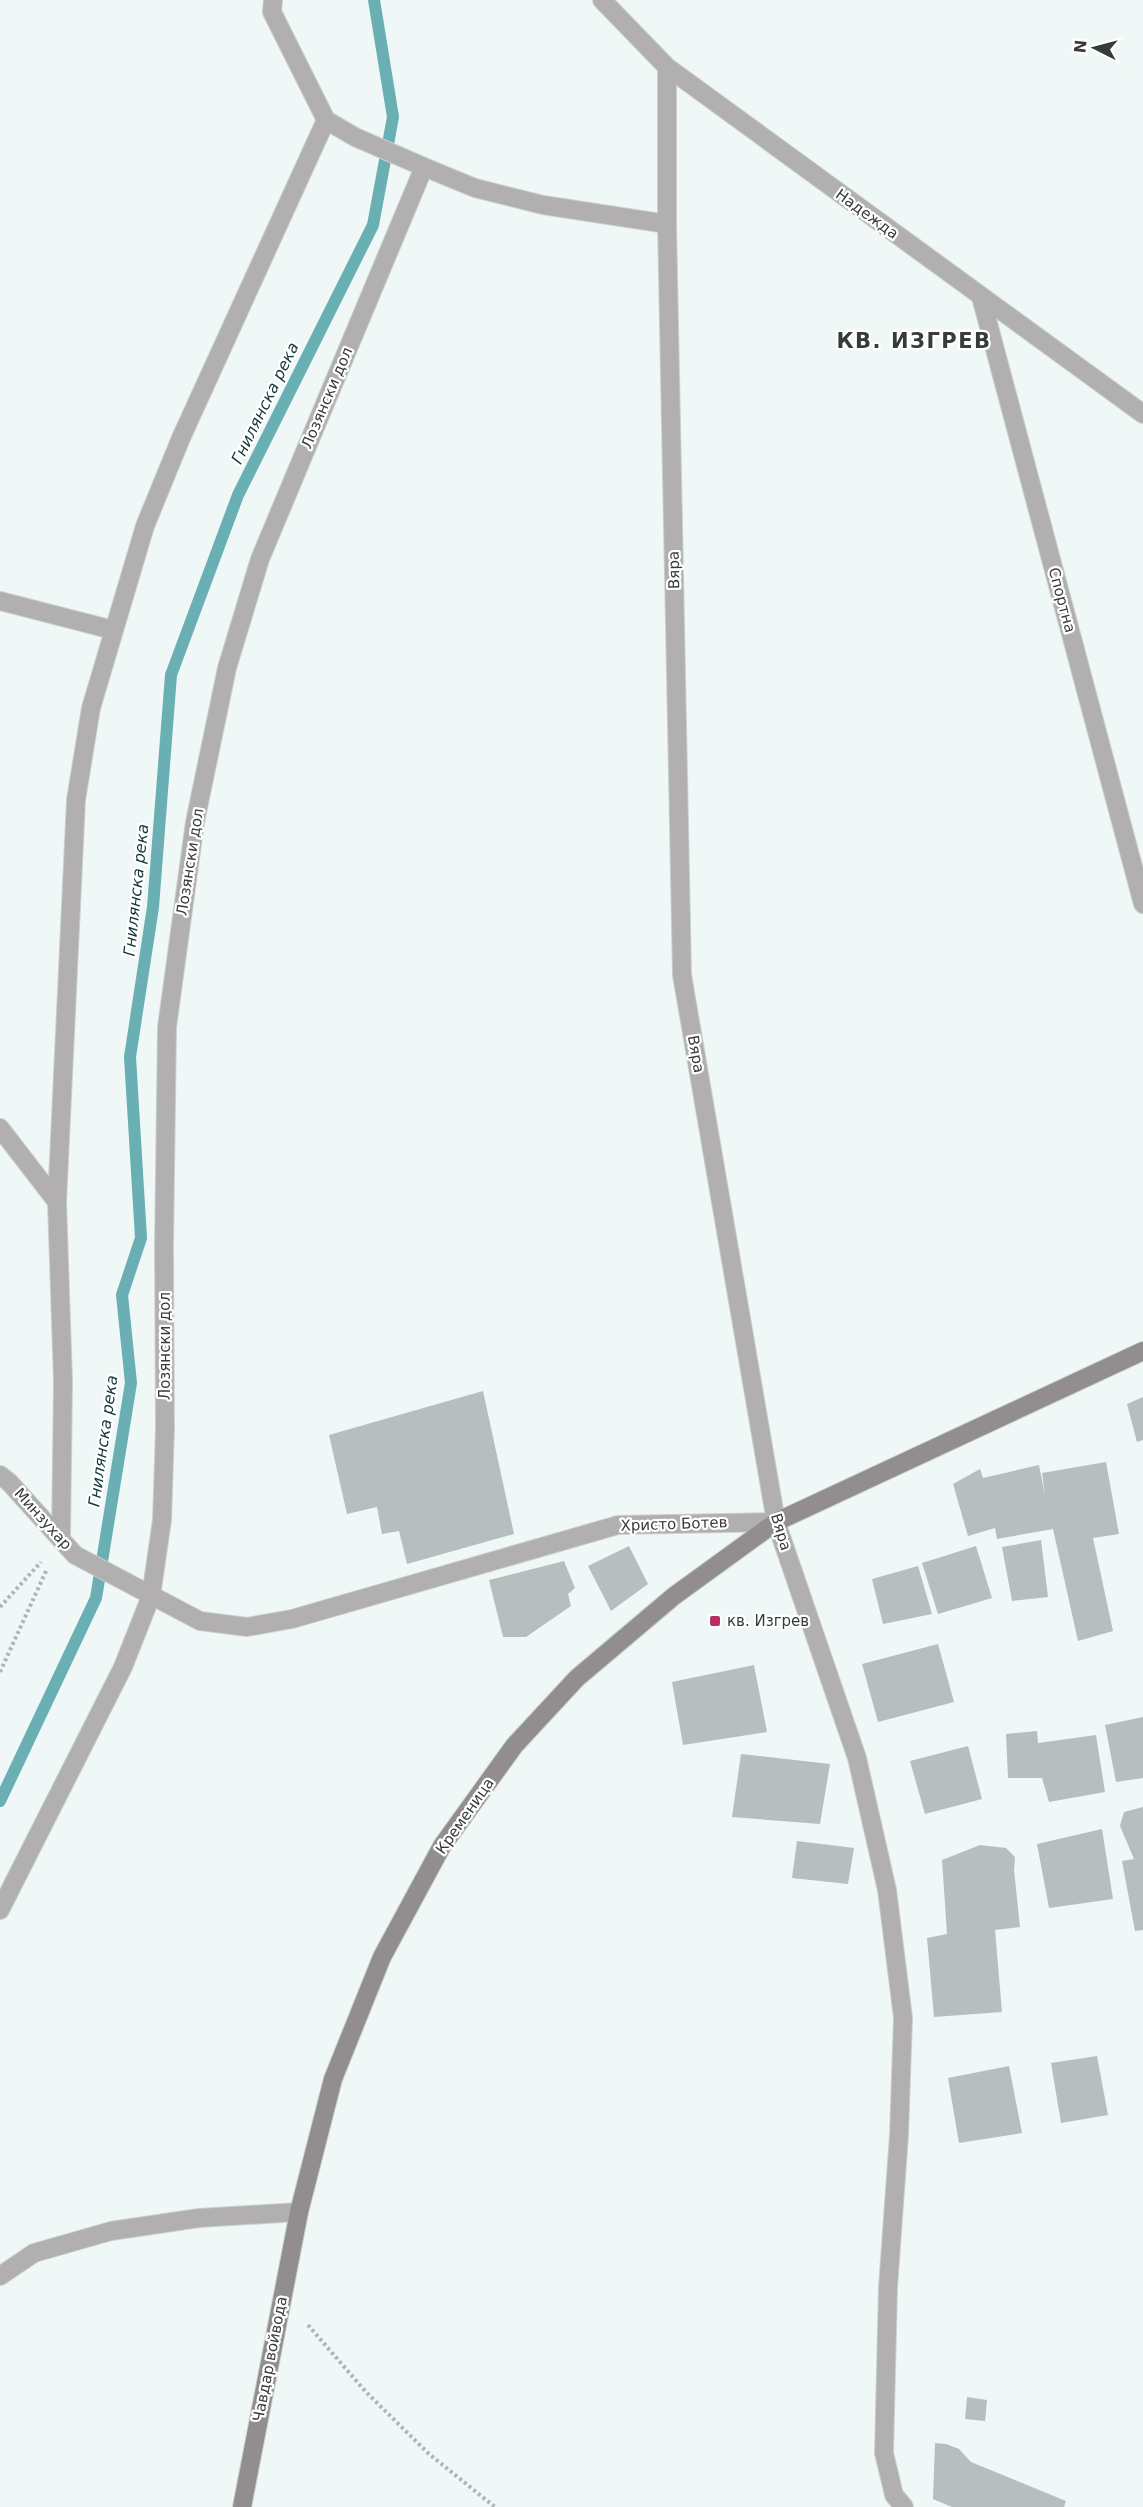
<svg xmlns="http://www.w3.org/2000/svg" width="1143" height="2507" font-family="'DejaVu Sans',sans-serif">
  <rect width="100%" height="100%" fill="#eff7f7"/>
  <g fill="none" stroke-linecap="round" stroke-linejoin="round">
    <!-- stream -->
    <path stroke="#69afb3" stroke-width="12" d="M0 1801 96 1598 131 1383 122 1295 141 1238 130 1057 153 907 171 675 238 495 373 225 393 117 374 0"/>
  </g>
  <!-- building -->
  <path fill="#b7bebe" d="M483 1391 514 1534 407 1564 399 1531 382 1534 377 1507 347 1514 329 1435Z
    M1143 1397V1440L1137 1442 1127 1404Z
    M1106 1462 1119 1534 1093 1538 1113 1631 1078 1641 1053 1529 997 1539 995 1528 968 1536 953 1484 980 1469 983 1478 1039 1465 1045 1496 1042 1473Z
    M1041 1540 1048 1597 1012 1601 1002 1547Z
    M629 1546 648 1584 611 1611 588 1566Z
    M976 1546 992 1598 938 1614 922 1563Z
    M564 1561 575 1588 568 1594 571 1606 526 1637H503L489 1580Z
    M918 1566 932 1614 883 1624 872 1579Z
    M938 1644 954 1702 878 1722 862 1664Z
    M754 1665 767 1732 683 1745 672 1682Z
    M1143 1717V1778L1116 1782 1105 1725Z
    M1037 1731 1038 1743 1096 1735 1105 1792 1049 1802 1042 1778H1008L1006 1734Z
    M968 1746 982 1799 925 1814 910 1761Z
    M741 1754 830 1764 820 1824 732 1817Z
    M1143 1807V1930L1135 1931 1122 1861 1134 1859 1120 1826 1124 1812Z
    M1102 1829 1113 1899 1049 1908 1037 1844Z
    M797 1841 854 1848 848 1884 792 1878Z
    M980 1845 1006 1848 1015 1857 1014 1870 1020 1927 995 1930 1002 2012 934 2017 927 1938 947 1934 942 1860Z
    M1097 2056 1108 2115 1061 2123 1051 2063Z
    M1009 2066 1022 2133 959 2143 948 2078Z
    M967 2397 987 2400 985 2421 965 2419Z
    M935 2443 946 2444 959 2449 971 2462 1066 2501 1064 2507H952L933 2499Z"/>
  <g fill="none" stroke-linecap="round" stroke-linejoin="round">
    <!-- street casing -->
    <g stroke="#cad1d1" stroke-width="20">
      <path id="street" d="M273 0 272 12 326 120
        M602 0 667 67 1143 414
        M667 67V224L682 975 776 1522 857 1758 887 1890 903 2018 899 2135 888 2287 884 2453 894 2495 904 2507
        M424 167 475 188 543 205 667 224
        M981 297 1143 904
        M0 601 113 630
        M0 1128 57 1202
        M0 1475 9 1482 75 1555 200 1621 247 1627 292 1619 618 1525 776 1522
        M61 1538 63 1381 57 1202 76 800 91 708 145 526 181 438 326 120
        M0 1910 123 1667 151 1596 162 1520 165 1428 164 1247 167 1027 195 822 227 668 260 559 424 167 355 137 326 120
        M0 2276 34 2253 111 2231 199 2218 299 2212"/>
    </g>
    <!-- secondary casing -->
    <g stroke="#cad1d1" stroke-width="20">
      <path id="secondary" d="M242 2507 299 2212 333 2079 382 1957 442 1846 514 1746 577 1678 674 1596 776 1522 1143 1351"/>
    </g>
    <!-- path -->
    <path stroke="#afb5b5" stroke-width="4" stroke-dasharray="3 3" stroke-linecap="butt" d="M0 1607 41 1562
      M0 1672 47 1569
      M308 2325 366 2392 429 2454 495 2507"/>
    <!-- street -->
    <use href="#street" stroke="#b2afb0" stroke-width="18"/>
    <!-- secondary -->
    <use href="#secondary" stroke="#928e8f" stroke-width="18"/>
  </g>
  <!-- markers -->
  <rect fill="#ba2e64" stroke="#fff" stroke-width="2" x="709" y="1615" width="12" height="12" rx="3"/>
  <g text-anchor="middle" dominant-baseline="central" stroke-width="4.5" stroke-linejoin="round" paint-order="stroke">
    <!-- street labels -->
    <g font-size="15" fill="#383b3b" stroke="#fff">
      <text transform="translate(867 214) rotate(36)">Надежда</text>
      <text transform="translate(327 398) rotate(-67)">Лозянски дол</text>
      <text transform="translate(674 570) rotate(-91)">Вяра</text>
      <text transform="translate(1062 600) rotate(75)">Спортна</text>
      <text transform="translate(190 862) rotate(-81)">Лозянски дол</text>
      <text transform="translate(696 1054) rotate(80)">Вяра</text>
      <text transform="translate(165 1346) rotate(-90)">Лозянски дол</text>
      <text transform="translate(43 1519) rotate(48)">Минзухар</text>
      <text transform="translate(674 1524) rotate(-2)">Христо Ботев</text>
      <text transform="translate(781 1532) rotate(73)">Вяра</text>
      <text transform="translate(465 1816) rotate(-55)">Кременица</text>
      <text transform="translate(270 2359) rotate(-79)">Чавдар войвода</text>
    </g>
    <!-- poi labels -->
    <g font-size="15" fill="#383b3b" stroke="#fff" text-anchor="start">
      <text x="727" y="1621">кв. Изгрев</text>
    </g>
    <!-- water labels -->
    <g font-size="16" font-style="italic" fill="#143739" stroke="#fff">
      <text transform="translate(265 403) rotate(-64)">Гнилянска река</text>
      <text transform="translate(136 890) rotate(-84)">Гнилянска река</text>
      <text transform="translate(103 1441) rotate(-82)">Гнилянска река</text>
    </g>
    <!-- district labels -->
    <g font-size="21" font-weight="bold" letter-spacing="1.5" fill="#383b3b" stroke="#fff">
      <text x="914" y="341">КВ. ИЗГРЕВ</text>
    </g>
  </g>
  <!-- north arrow -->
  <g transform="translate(1095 48) rotate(276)" stroke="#ffffff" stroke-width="4.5" paint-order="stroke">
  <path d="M0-4.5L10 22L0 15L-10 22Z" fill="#383b3b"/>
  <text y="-9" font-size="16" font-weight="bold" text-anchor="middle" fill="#383b3b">N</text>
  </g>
</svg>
